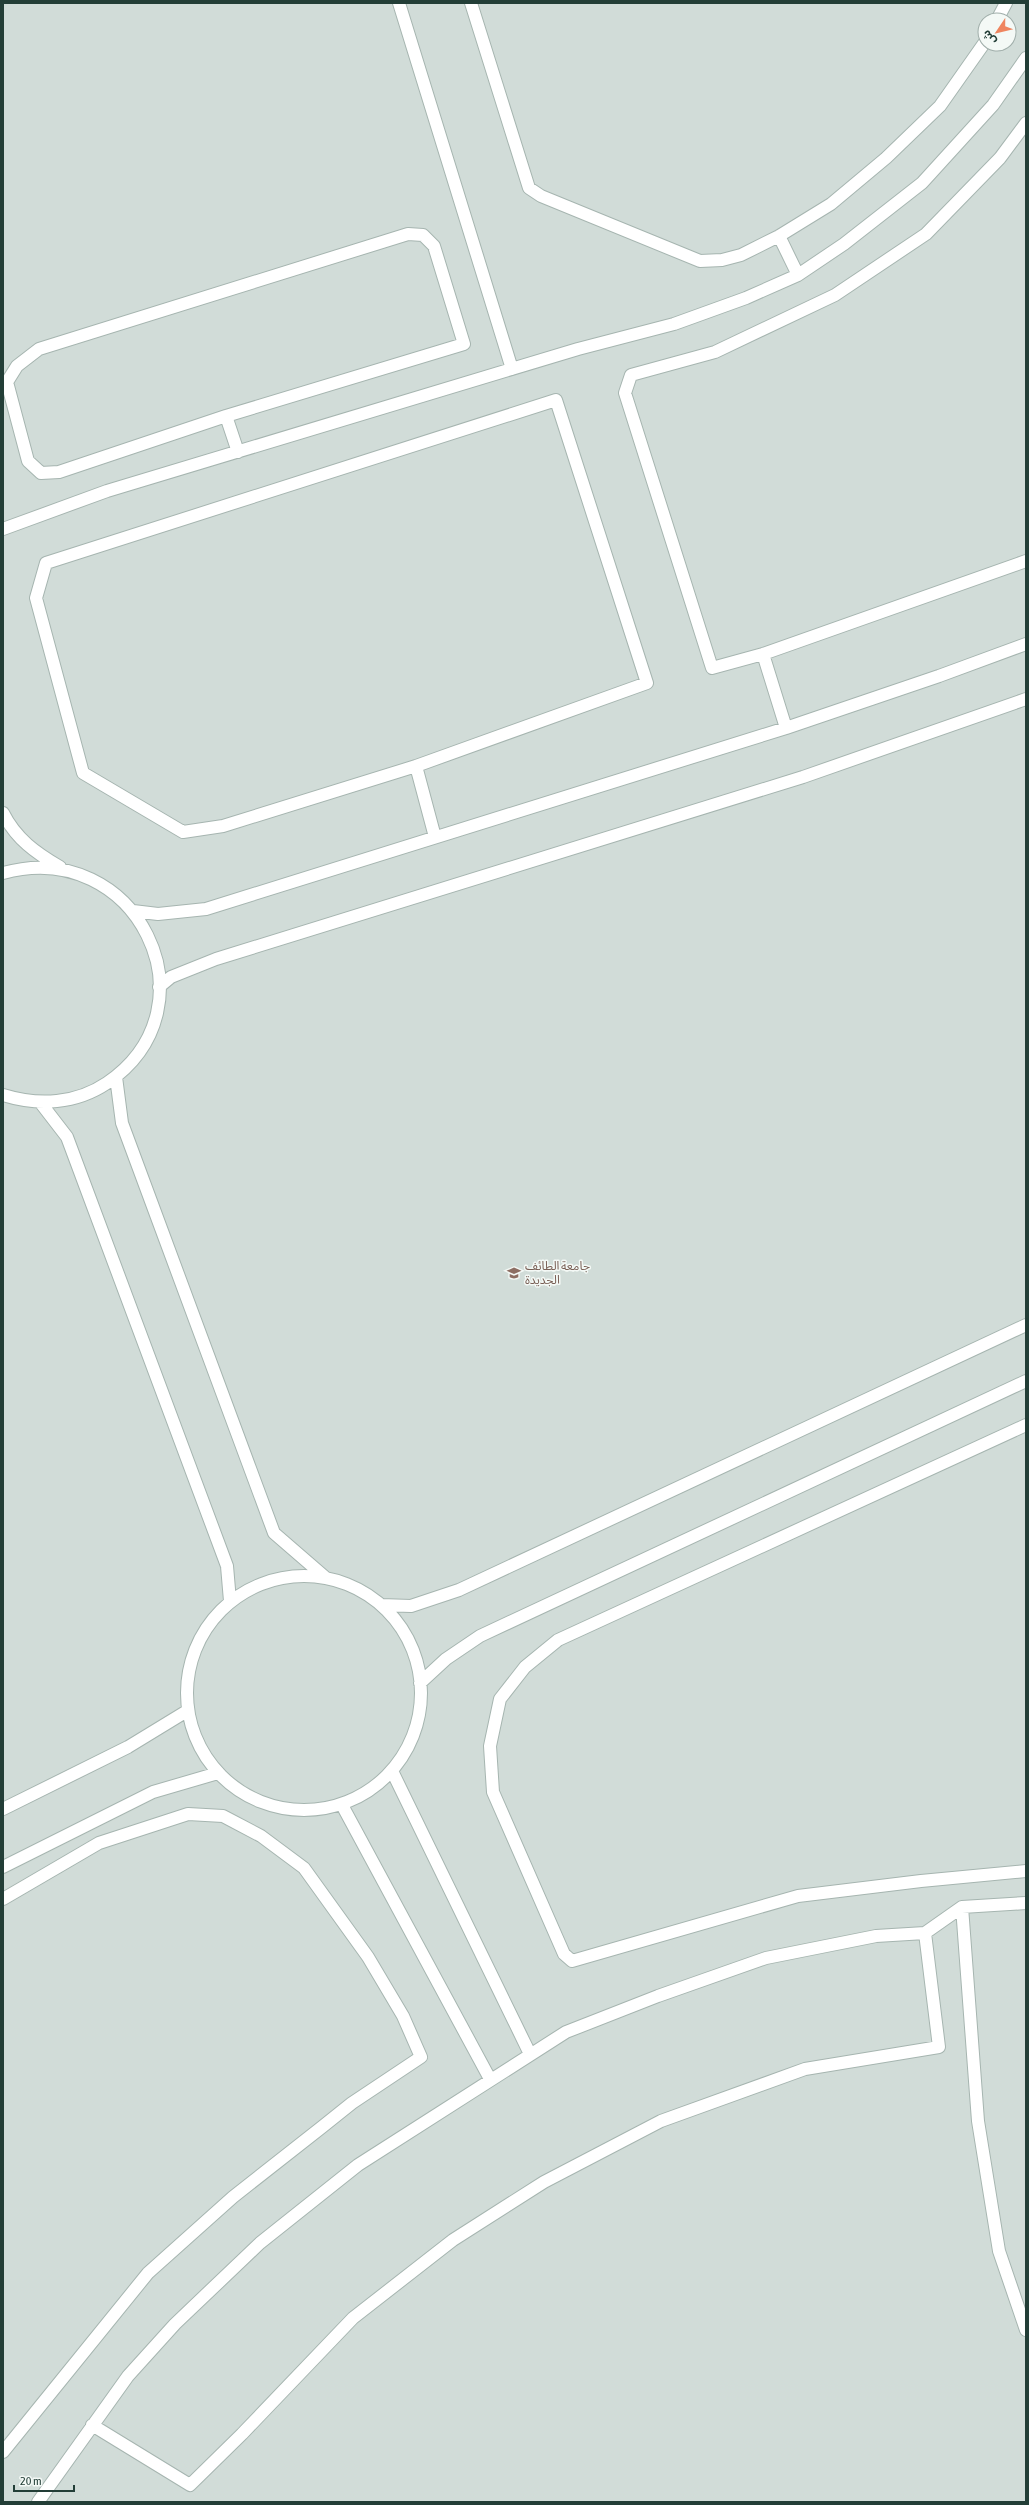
<svg xmlns="http://www.w3.org/2000/svg" width="1029" height="2505" font-family="'Asap Condensed','Noto Sans Arabic',sans-serif">
  <rect width="100%" height="100%" fill="#e3ede9"/>
  <!-- built -->
  <path fill="#d1dcd8" fill-rule="evenodd" d="M3 3H1026V2502H3ZM985 20H1009V44H985Z"/>
  <g fill="none" stroke-linecap="round" stroke-linejoin="round">
    <!-- minor casing -->
    <g stroke="#a6b5b0" stroke-width="14">
      <path id="minor" d="M399 3 512 369
        M471 3 529 188 541 196 700 261 722 260 741 255 779 236 831 204 886 158 940 106 985 42
        M997 20 1006 3
        M1026 123 1000 158 926 234 835 295 715 352 631 375 625 393 712 668 763 654 1026 561
        M408 234 423 235 434 246 464 344 226 416 59 472 41 473 28 461 7 382 17 366 39 349Z
        M779 236 798 275
        M226 416 238 452
        M3 529 107 491 578 349 674 324 746 298 798 275 844 244 922 183 993 105 1026 58
        M763 654 786 728
        M416 766 647 683 556 400 46 563 36 598 83 773 183 832 223 826 416 766 435 837
        M3 813C16 839 36 853 60 867
        M3 873C136 836 220 1006 107 1083 76 1104 39 1106 3 1095
        M133 911 158 914 206 909 786 728 939 676 1026 644
        M159 987 171 977 216 959 803 777 1026 699
        M116 1077 122 1123 274 1533 326 1578
        M40 1102 67 1137 227 1566 230 1601
        M1026 1425 558 1640 525 1667 500 1699 490 1746 493 1792 564 1954 572 1961 798 1896 921 1881 1026 1871
        M187 1693a117 117 0 1 1 234 0a117 117 0 1 1-234 0Z
        M381 1605 411 1606 459 1590 1026 1325
        M420 1683 446 1659 480 1636 1026 1381
        M392 1771 530 2054
        M342 1805 490 2079
        M3 1809 128 1747 187 1711
        M3 1867 153 1792 218 1773
        M3 1899 99 1843 188 1814 223 1816 261 1836 304 1868 368 1957 403 2016 421 2057 352 2103 322 2127 233 2197 148 2273 3 2452
        M962 1907 978 2121 999 2251 1026 2330
        M92 2425 190 2485 242 2434 353 2318 453 2240 544 2182 661 2121 805 2069 939 2047 925 1933
        M38 2502 128 2376 175 2324 260 2243 358 2165 566 2032 658 1996 766 1958 876 1936 925 1933 962 1907 1026 1903"/>
    </g>
    <!-- minor -->
    <use href="#minor" stroke="#fff" stroke-width="12"/>
  </g>
  <!-- icons -->
  <defs>
    <g id="university-bare" transform="scale(1.08)"><path d="M0-5L7-2L0 1L-7-2ZM-4 1L0 2.5L4 1V4Q0 6-4 4Z" fill="#8d6e63" stroke="#f4f9f6" stroke-width="2.5" paint-order="stroke"/></g>
  </defs>
  <g fill-rule="evenodd">
    <use href="#university-bare" x="514" y="1273"/>
  </g>
  <g text-anchor="middle" dominant-baseline="central" stroke-width="3" stroke-linejoin="round" paint-order="stroke">
    <!-- education labels -->
    <g font-size="12" fill="#785e54" stroke="#f4f9f6" text-anchor="start">
      <text x="525" y="1266">جامعة الطائف<tspan x="525" dy="14">الجديدة</tspan></text>
    </g>
  </g>
  <!-- border -->
  <rect width="1029" height="2505" fill="none" stroke="#233e37" stroke-width="8"/>
  <!-- north arrow -->
  <g transform="translate(997 32) rotate(235)"><circle r="19" fill="#f4f9f6" stroke="#a0aeaa"/>
  <path d="M0-3L7 15L0 10L-7 15Z" fill="#ef855f"/>
  <text y="-6" font-size="11" font-weight="bold" text-anchor="middle" fill="#233e37">ش</text>
  </g>
  <!-- scale -->
  <path d="M14 2485v6h60v-6" fill="none" stroke="#233e37" stroke-width="2"/>
  <text x="20" y="2485" font-size="12" fill="#233e37" stroke="#f4f9f6" stroke-width="3" paint-order="stroke">20 m</text>
</svg>
